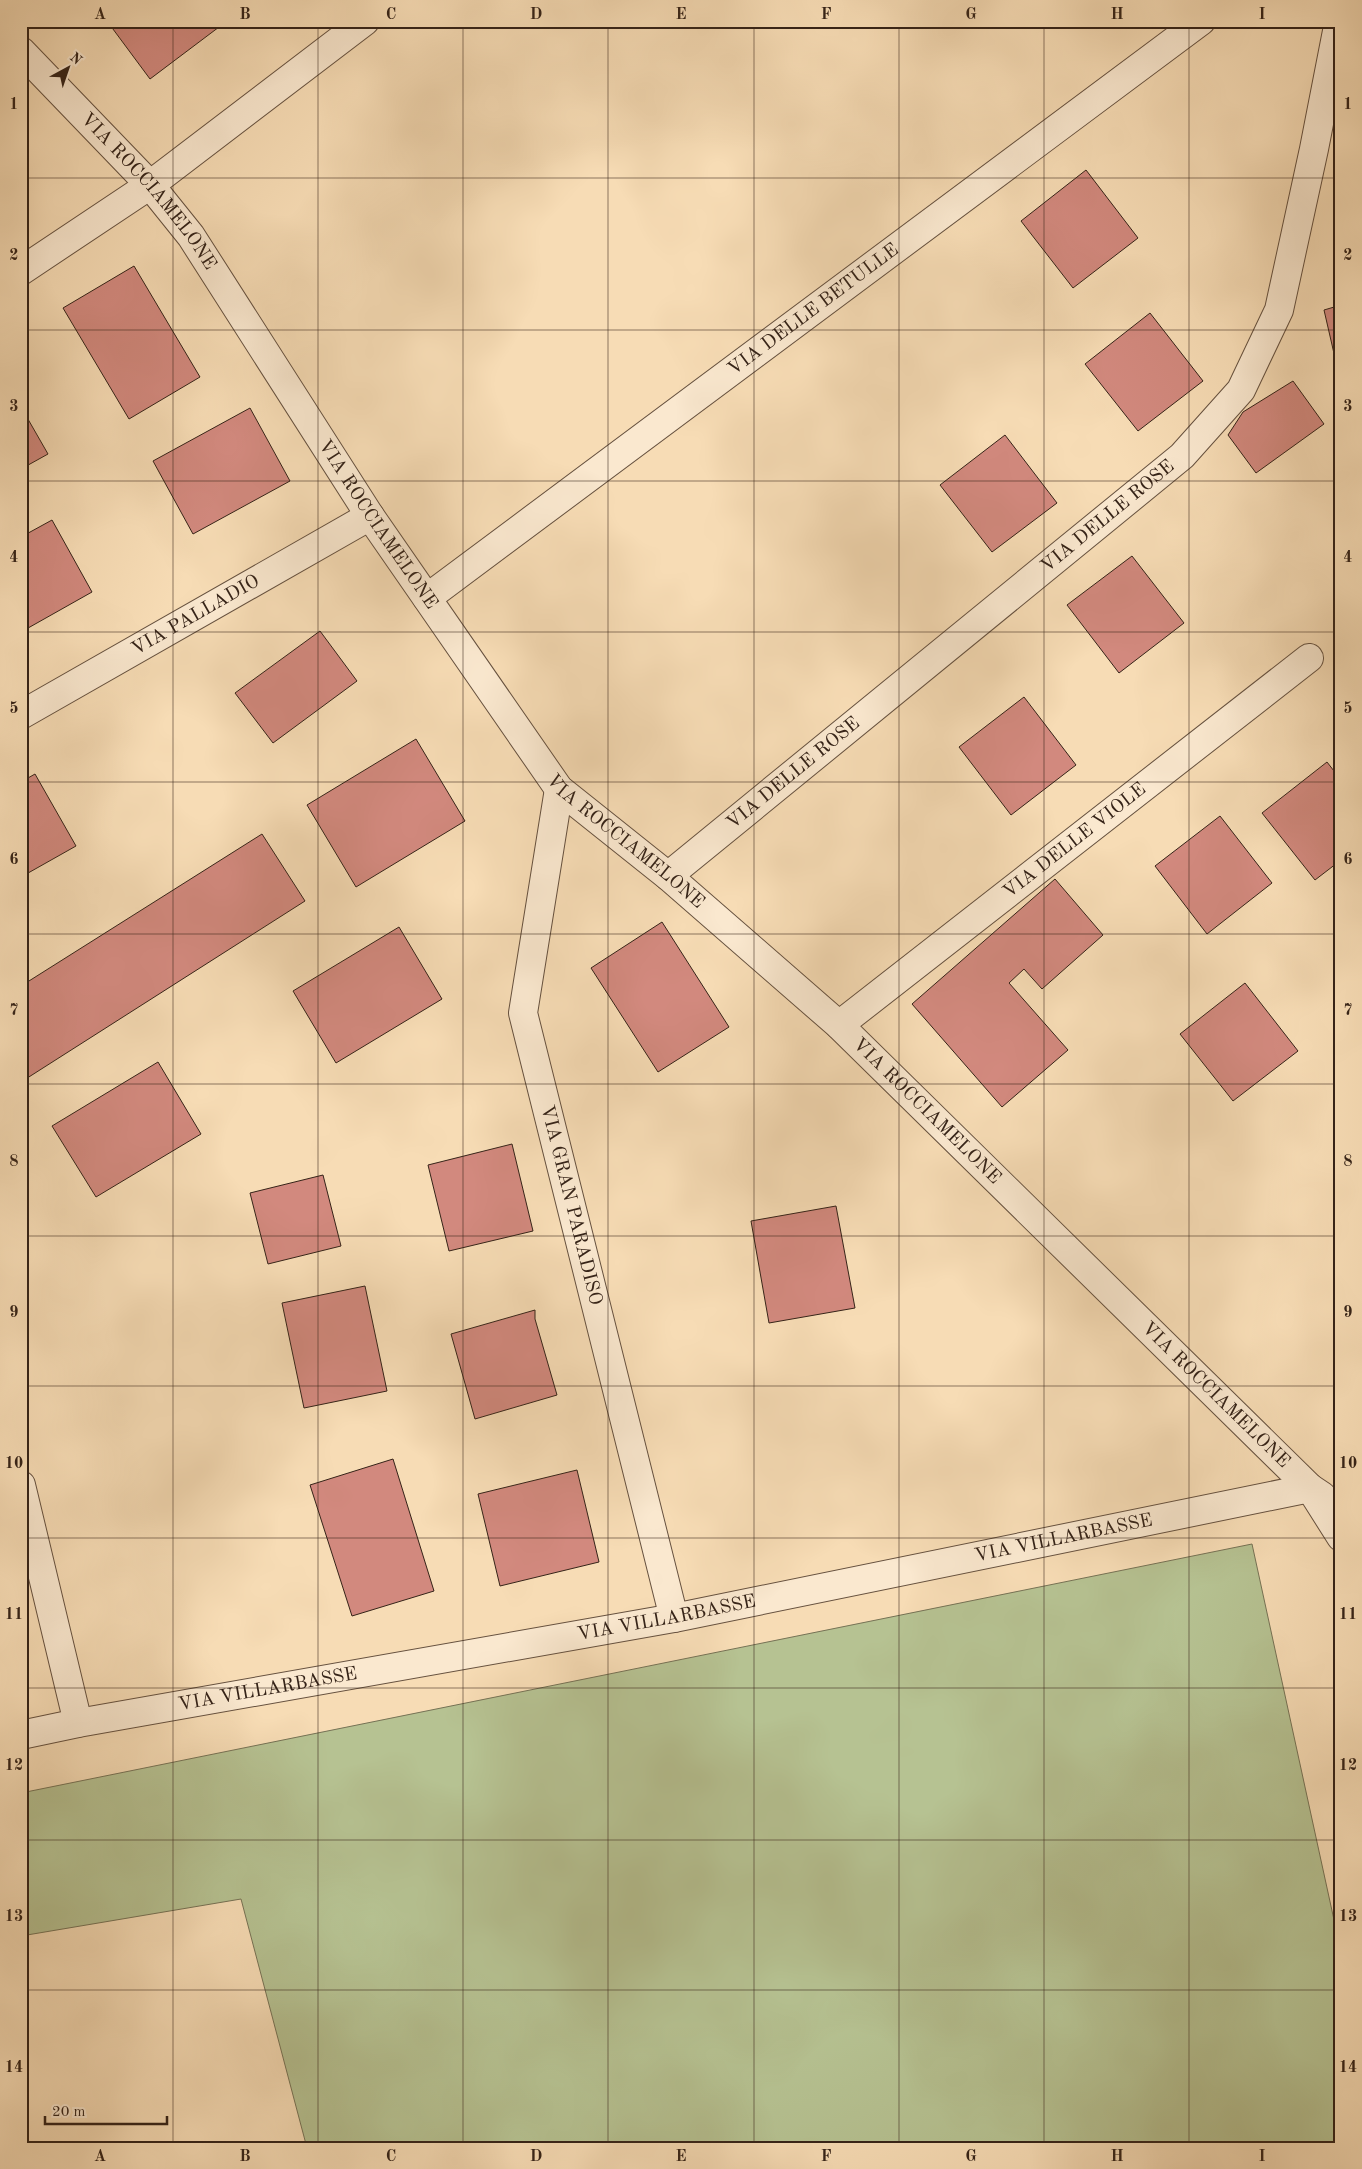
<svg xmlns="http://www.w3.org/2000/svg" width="1362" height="2169" font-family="'Old Standard TT',serif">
  <rect width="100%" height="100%" fill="#f7dcb5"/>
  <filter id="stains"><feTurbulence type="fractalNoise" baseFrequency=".004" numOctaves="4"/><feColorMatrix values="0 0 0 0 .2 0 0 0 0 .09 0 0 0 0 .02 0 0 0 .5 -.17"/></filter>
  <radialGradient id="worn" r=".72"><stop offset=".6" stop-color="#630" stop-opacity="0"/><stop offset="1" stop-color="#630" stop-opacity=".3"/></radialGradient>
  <!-- green -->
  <path fill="#b6c292" stroke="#767255" d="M1252 1544 1341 1952V2148H307L241 1899 21 1936V1793Z"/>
  <!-- building -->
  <path fill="#d2897e" stroke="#352318" d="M107 21H221L223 24 150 79Z
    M1086 170 1138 238 1073 288 1021 221Z
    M134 266 200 377 129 419 63 308Z
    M1341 305V384L1324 310Z
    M1150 313 1203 381 1138 431 1085 364Z
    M1293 381 1324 424 1256 473 1228 435 1243 412Z
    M21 407 48 454 21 469Z
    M250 408 290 481 193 534 153 461Z
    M1005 435 1057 503 992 552 940 485Z
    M52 520 92 592 21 632V537Z
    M1132 556 1184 623 1119 673 1067 605Z
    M320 631 357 681 273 743 235 693Z
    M1024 697 1076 765 1011 815 959 747Z
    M416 739 465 821 356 887 307 805Z
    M1327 762 1341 780V860L1315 880 1262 813Z
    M35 774 76 846 21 877V782Z
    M1220 816 1272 883 1207 934 1155 866Z
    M262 834 305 901 21 1082V986Z
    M1055 879 1103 935 1042 989 1024 969 1009 983 1068 1050 1002 1107 912 1004Z
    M662 922 729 1027 658 1072 591 968Z
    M399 927 442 999 336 1063 293 991Z
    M1245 983 1298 1051 1233 1101 1180 1034Z
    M158 1062 201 1134 96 1197 52 1126Z
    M512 1144 533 1231 449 1251 428 1165Z
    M323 1175 341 1246 268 1264 250 1193Z
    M836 1206 855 1308 769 1323 751 1221Z
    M365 1286 387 1391 304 1408 282 1303Z
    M535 1310V1319L557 1395 475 1419 451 1334Z
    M393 1459 434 1591 352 1616 310 1485Z
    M577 1470 599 1562 500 1586 478 1494Z"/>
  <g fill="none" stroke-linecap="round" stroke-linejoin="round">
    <!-- street casing -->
    <g stroke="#66513f" stroke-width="30">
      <g id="street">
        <path id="s1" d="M21 51 150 185 191 236 370 516 559 789 668 876 839 1025 1310 1488 1341 1537"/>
        <path d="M21 271 150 185 365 21"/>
        <path id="s2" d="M427 598 1201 21"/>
        <path id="s3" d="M21 715 370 516"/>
        <path id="s4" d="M559 789 523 1013 674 1618"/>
        <path id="s5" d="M668 876 1182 456 1241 390 1279 310 1314 149 1339 21"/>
        <path id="s6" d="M839 1025 1309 658"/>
        <path d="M21 1485 78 1723"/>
        <path id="s7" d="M21 1735 78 1723 674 1618 1310 1488 1322 1496"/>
      </g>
    </g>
    <!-- street -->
    <use href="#street" stroke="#fae8cf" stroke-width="28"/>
  </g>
  <!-- grid -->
  <path fill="none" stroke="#352318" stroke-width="1" stroke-opacity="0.55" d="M173 21V2148M318 21V2148M463 21V2148M608 21V2148M754 21V2148M899 21V2148M1044 21V2148M1189 21V2148M21 178H1341M21 330H1341M21 481H1341M21 632H1341M21 782H1341M21 934H1341M21 1084H1341M21 1236H1341M21 1386H1341M21 1538H1341M21 1688H1341M21 1840H1341M21 1990H1341"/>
  <g text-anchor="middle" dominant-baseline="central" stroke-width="5" stroke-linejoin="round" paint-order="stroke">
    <!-- street labels -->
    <g font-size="19" fill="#352318" stroke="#fae8cf">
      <text stroke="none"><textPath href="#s1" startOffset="190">VIA ROCCIAMELONE</textPath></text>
      <text stroke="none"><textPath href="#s2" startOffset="482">VIA DELLE BETULLE</textPath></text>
      <text stroke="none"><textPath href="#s5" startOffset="568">VIA DELLE ROSE</textPath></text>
      <text stroke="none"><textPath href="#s1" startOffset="595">VIA ROCCIAMELONE</textPath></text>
      <text stroke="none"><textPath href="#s3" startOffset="201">VIA PALLADIO</textPath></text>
      <text stroke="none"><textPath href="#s5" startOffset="162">VIA DELLE ROSE</textPath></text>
      <text stroke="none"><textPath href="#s1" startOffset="1000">VIA ROCCIAMELONE</textPath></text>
      <text stroke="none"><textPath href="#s6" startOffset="299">VIA DELLE VIOLE</textPath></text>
      <text stroke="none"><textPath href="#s1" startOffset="1405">VIA ROCCIAMELONE</textPath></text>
      <text stroke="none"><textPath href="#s4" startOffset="425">VIA GRAN PARADISO</textPath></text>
      <text stroke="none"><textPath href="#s1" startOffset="1810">VIA ROCCIAMELONE</textPath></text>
      <text stroke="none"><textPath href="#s7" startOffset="1061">VIA VILLARBASSE</textPath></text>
      <text stroke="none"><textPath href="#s7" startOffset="656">VIA VILLARBASSE</textPath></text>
      <text stroke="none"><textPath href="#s7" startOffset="251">VIA VILLARBASSE</textPath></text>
    </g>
  </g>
  <!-- margin -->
  <rect width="1362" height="2169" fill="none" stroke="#f7dcb5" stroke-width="55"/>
  <!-- north arrow -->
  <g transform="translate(68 68) rotate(40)" stroke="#fae8cf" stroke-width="4" paint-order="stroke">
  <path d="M0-4L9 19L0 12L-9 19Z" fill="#352318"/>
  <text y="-8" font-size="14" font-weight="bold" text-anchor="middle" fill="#352318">N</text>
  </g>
  <!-- scale -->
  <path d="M45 2116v8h122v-8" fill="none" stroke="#352318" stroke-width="2.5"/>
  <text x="52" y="2116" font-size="15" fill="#352318" stroke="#fae8cf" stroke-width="4" paint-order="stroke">20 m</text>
  <rect x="28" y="28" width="1306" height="2114" fill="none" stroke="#352318" stroke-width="2"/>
  <g font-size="16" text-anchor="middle" font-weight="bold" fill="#352318">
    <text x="100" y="19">A</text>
    <text x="245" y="19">B</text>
    <text x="391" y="19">C</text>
    <text x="536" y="19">D</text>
    <text x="681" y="19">E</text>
    <text x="826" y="19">F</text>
    <text x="971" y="19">G</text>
    <text x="1117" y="19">H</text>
    <text x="1262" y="19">I</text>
    <text x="14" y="109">1</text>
    <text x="1348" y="109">1</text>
    <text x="14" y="260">2</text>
    <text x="1348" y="260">2</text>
    <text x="14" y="411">3</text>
    <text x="1348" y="411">3</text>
    <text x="14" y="562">4</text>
    <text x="1348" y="562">4</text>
    <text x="14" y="713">5</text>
    <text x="1348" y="713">5</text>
    <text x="14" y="864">6</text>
    <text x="1348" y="864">6</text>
    <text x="14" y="1015">7</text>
    <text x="1348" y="1015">7</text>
    <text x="14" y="1166">8</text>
    <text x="1348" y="1166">8</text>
    <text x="14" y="1317">9</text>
    <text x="1348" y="1317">9</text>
    <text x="14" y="1468">10</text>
    <text x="1348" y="1468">10</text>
    <text x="14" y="1619">11</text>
    <text x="1348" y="1619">11</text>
    <text x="14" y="1770">12</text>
    <text x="1348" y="1770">12</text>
    <text x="14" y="1921">13</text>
    <text x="1348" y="1921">13</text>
    <text x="14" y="2072">14</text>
    <text x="1348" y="2072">14</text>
    <text x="100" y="2161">A</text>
    <text x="245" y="2161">B</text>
    <text x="391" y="2161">C</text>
    <text x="536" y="2161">D</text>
    <text x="681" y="2161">E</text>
    <text x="826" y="2161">F</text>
    <text x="971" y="2161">G</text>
    <text x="1117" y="2161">H</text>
    <text x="1262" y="2161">I</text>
  </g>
  <rect width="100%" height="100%" filter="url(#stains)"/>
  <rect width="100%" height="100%" fill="url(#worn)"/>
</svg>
